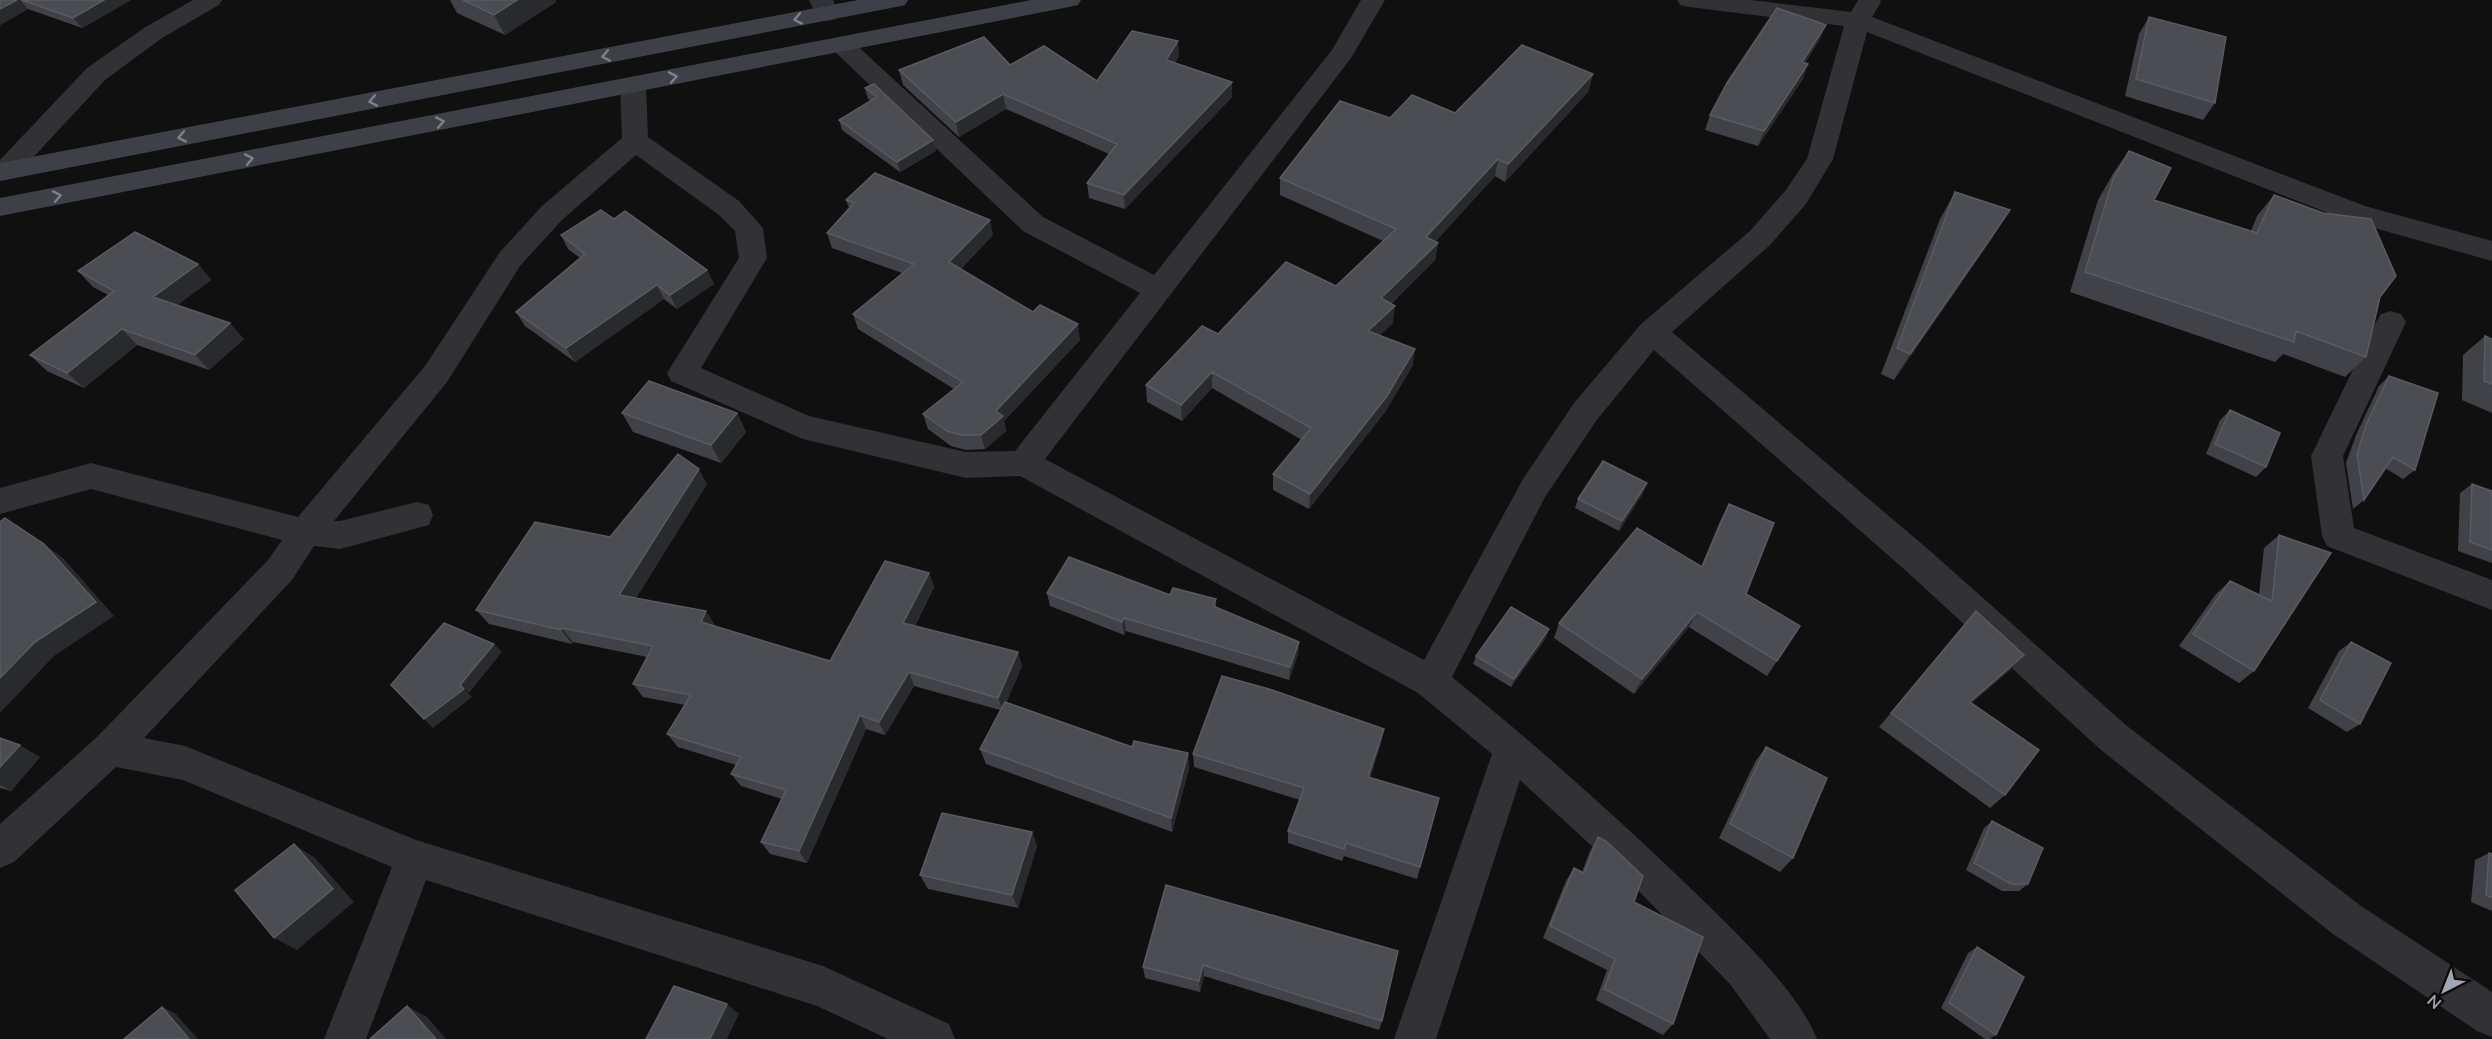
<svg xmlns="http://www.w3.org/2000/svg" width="2492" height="1039" font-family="Mulish,sans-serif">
  <rect width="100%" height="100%" fill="#101011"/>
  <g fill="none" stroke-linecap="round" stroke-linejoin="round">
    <!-- street -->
    <path fill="#313136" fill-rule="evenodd" d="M193 0H222L219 5 162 38 105 80 15 177 5 180 0 179V160L87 68 144 28Z
      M809 0H833L839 14 836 19 827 21 818 19Z
      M1361 0H1385L1351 58 1045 459 1424 660 1523 479 1574 403 1641 324 1750 231 1786 190 1807 159 1844 26 1689 7 1680 5 1677 0H1751L1851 12 1858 0H1880L1881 2 1872 17 2365 206 2492 241V261L2346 220 1867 32 1833 159 1806 204 1770 245 1672 332 1929 550 2127 726 2361 906 2492 992V1037L2477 1031 2333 934 2101 750 1905 570 1654 350 1596 421 1545 497 1452 677C1541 749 1626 825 1708 905 1744 941 1798 992 1817 1039H1770L1730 984 1620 872 1520 780 1436 1039H1394L1492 754 1418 693 1020 476 966 478 803 439 671 381 667 373 739 258 735 231 719 215 636 155 562 220 520 266 447 382 334 521H340L417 502 429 505 433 515 429 525 340 549 314 546 292 580 144 738 185 746 416 840 823 966 949 1024 955 1039H888L817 1006 426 880 366 1039H324L392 867 183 780 116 767 14 862 0 868V824L97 737 268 560 282 540 91 489 0 514V488L91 463 298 517 425 366 500 252 542 206 622 138 620 85 624 79 633 77 642 79 646 85 648 137 739 201 763 228 767 258 701 368 809 416 966 452 1015 451 1140 293 1023 231 833 50 830 45 833 40 842 37 851 40 1043 217 1154 275 1332 50Z
      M2391 311 2401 314 2406 322 2343 456 2354 528 2492 580V610L2327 546 2322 536 2311 456 2376 322 2381 314Z"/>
    <!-- secondary -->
    <path fill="#3e4047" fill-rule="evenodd" d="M858 0H908L905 5 896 7 0 181V163Z
      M1031 0H1081L1078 5 1069 7 0 216V198Z"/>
  </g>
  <!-- wall -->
  <path fill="#414247" d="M0 0H131L82 28 28 9 0 25Z
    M450 0H556V2L505 35 457 13Z
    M2149 17 2215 103 2203 120 2125 96 2139 34Z
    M1820 39 1805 63 1803 79 1758 146 1705 130 1710 115Z
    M1179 56 1175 63 1232 82V97L1125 209 1089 198 1087 183 1109 154 1006 109 959 137 903 85 899 70 1010 65 1097 81Z
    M1593 74 1588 92 1505 182 1495 176 1435 242 1438 243 1435 260 1391 304 1393 323 1380 335 1413 365 1385 412 1309 509 1273 490V474L1302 440 1212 388 1182 421 1147 402 1146 385 1218 334 1336 286 1383 241 1280 195V178L1390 118 1455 113Z
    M865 88 933 140 936 151 900 172 842 130 839 120 871 101 868 99Z
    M2129 151 2154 200 2251 231 2257 216 2274 195 2380 297 2366 357 2345 377 2283 354 2275 362 2070 292 2098 200 2114 172Z
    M1955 192 1993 237 1894 380 1881 374 1940 219Z
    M846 200 993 235 961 269 1033 312 1080 340 1004 421 1006 431 985 449 966 450 951 446 928 429 923 414 954 389 858 329 853 314 902 273 832 248 827 233 849 208Z
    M614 219 707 270 714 284 677 309 664 299 575 362 525 326 516 312 580 258 568 249 561 235Z
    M198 264 211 280 177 305 244 339 209 370 137 345 84 388 47 371 30 355 108 295 93 287 78 271Z
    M2485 336 2492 339V413L2462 400 2463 355Z
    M2389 376 2415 470 2403 479 2385 468 2364 500 2353 509 2346 463 2356 435 2379 386Z
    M2230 410 2266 467 2256 477 2206 454 2220 420Z
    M622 413H737L746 432 721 463 633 432Z
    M707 484 636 598 715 625V626L830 661 929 573 934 587 915 626 1022 666 1006 702 1132 747 1188 753 1189 768 1172 832 986 764 980 749 1000 710 914 686 885 735 866 729 807 863 770 854 761 842 782 799 741 786 731 774 736 765 678 747 667 734 685 705 643 697 633 684 647 657 573 642 572 644 489 624 476 610Z
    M2472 484 2492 491V563L2458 551 2460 493Z
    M1643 493 1619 531 1575 508 1578 499Z
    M1729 504 1746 594 1800 626 1767 676 1689 627 1634 694 1554 638 1559 623 1701 567 1720 521Z
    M2279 535 2331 553 2254 671 2239 683 2179 646 2216 594 2230 581 2259 595 2264 548Z
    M1047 593 1170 595 1216 599V608L1299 642 1298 654 1289 680 1126 631 1124 635 1050 606Z
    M1976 611 2010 670 1971 703 2005 795 1990 808 1879 727Z
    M1546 638 1511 687 1473 664 1476 656Z
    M2351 642 2360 724 2347 732 2308 708 2339 651Z
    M0 738 40 757 11 791 0 788Z
    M1381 743 1370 778 1439 798 1417 879 1344 856 1342 861 1288 843V831L1300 800 1194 767 1193 754Z
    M1766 747 1793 858 1780 872 1719 838 1755 762Z
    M1992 821 2028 884 2019 891H2002L1966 870 1984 828Z
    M1032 832 1037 846 1018 908 928 889 920 875Z
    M1598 837 1634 902 1673 1024 1663 1035 1596 1000 1607 970 1543 938 1566 881 1574 868 1582 872 1590 851Z
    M2489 853 2492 854V911L2471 902 2475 860Z
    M1166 885 1382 1021 1379 1030 1204 976 1200 992 1145 978 1143 967Z
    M1977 947 1996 1035 1989 1039H1985L1941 1008 1968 953Z"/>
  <!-- shaded-wall -->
  <path fill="#292a2d" d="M17 0H20L28 9 0 25V9Z
    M104 0H131L82 28 73 18Z
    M517 0H556V2L505 35 494 15Z
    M1826 25 1820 39 1796 77 1802 62Z
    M1178 41 1179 56 1167 75 1166 60Z
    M1808 64 1803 79 1758 146 1764 131Z
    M1593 74 1588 92 1505 182 1508 164Z
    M1232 82V97L1125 209 1124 195Z
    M1003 94 1006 109 959 137 956 122Z
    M933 140 936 151 900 172 897 162Z
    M1498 159 1495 176 1424 254 1426 237Z
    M2010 210 1993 237 1894 380 1910 354Z
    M990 220 993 235 953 277 949 262Z
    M1438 243 1435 260 1379 315 1381 298Z
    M198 264 211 280 168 312 153 297Z
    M707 270 714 284 677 309 670 295Z
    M657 285 664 299 575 362 566 348Z
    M1395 306 1393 323 1367 348 1368 331Z
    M230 323 244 339 209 370 195 355Z
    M1078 324 1080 340 1004 421 1006 431 985 449 981 435 996 411Z
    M122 329 137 345 84 388 67 373Z
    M1415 349 1413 365 1385 412 1309 509 1310 494Z
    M1212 372V388L1182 421 1181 405Z
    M737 413 746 432 721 463 711 445Z
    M699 469 707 484 629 609 619 595Z
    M1647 483 1643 493 1619 531 1622 521Z
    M44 544 63 558 114 616 54 656 0 713V678Z
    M929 573 934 587 909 637 903 623Z
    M706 611 715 625 710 636 701 622Z
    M1697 612 1689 627 1634 694 1642 679Z
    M1124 618 1126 631 1124 635 1122 622Z
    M562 628 573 642 572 644 561 630Z
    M1549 629 1546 638 1511 687 1514 679Z
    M1299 642 1298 654 1289 680 1290 667Z
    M494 644 502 652 469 693 460 685Z
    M1018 652 1022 666 1003 711 998 698Z
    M2024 655 2010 670 1957 716 1970 702Z
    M909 672 914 686 885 735 879 722Z
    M464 689 472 697 433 728 424 719Z
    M860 715 866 729 807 863 799 851Z
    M1384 729 1381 743 1366 790 1368 777Z
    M20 745 40 757 11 791 0 785V767Z
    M1188 753 1189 768 1172 832 1171 818Z
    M1032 832 1037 846 1018 908 1012 895Z
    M294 844 315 858 354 902 297 950 274 938Z
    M1203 965 1204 976 1200 992 1199 981Z
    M727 1004 739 1014 727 1039H710Z
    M407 1006 427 1017 446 1039H436Z
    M162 1007 175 1013 198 1039H189Z"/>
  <!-- building -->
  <path fill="#4b4d53" stroke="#595b62" stroke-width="1.5" d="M0 0H17L0 9Z
    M22 0H104L73 18Z
    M463 0H517L494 15Z
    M1777 8 1826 25 1802 62 1808 64 1764 131 1710 115 1727 83Z
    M2149 17 2226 37 2215 103 2136 79Z
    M1132 31 1178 41 1166 60 1232 82 1124 195 1087 183 1117 144 1003 94 956 122 899 70 984 37 1010 65 1044 46 1097 81Z
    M1522 45 1593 74 1508 164 1498 159 1426 237 1438 243 1381 298 1395 306 1368 331 1415 349 1387 396 1310 494 1273 474 1311 428 1212 372 1181 405 1146 385 1202 326 1218 334 1286 262 1336 286 1396 229 1280 178 1340 101 1390 118 1412 95 1455 113Z
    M874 84 933 140 897 162 839 120 877 97 865 88Z
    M2129 151 2171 168 2154 200 2257 233 2274 195 2323 213 2371 219 2396 276 2380 297 2366 357 2296 331 2294 342 2085 272 2113 179Z
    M875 173 990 220 949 262 1033 312 1040 305 1078 324 996 411 1003 416 981 435H962L947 431 923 414 963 382 853 314 914 264 827 233 854 203 846 200Z
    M1955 192 2010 210 1910 354 1897 348Z
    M601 210 614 219 625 211 707 270 670 295 657 285 566 348 516 312 585 254 561 235Z
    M135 232 198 264 153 297 230 323 195 355 122 329 67 373 30 355 114 291 78 271Z
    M2485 336 2492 339V384L2484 381Z
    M2389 376 2438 393 2415 470 2393 457 2364 500 2357 454 2366 425Z
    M649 381 737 413 711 445 622 413Z
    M2230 410 2280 433 2266 467 2215 444Z
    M678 454 699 469 619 595 706 611 701 622 830 661 885 561 929 573 903 623 1018 652 998 698 909 672 879 722 860 715 799 851 761 842 786 790 731 774 741 757 667 734 691 695 633 684 653 646 562 628 561 630 476 610 535 522 610 537Z
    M1603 461 1647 483 1622 521 1578 499Z
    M2472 484 2492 491V550L2470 542Z
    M1729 504 1774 523 1746 594 1800 626 1777 661 1697 612 1642 679 1559 623 1637 528 1702 567Z
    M5 518 44 544 96 602 35 642 0 678V522Z
    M2279 535 2331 553 2254 671 2193 634 2230 581 2272 601Z
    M1069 557 1170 595 1173 588 1216 599 1213 606 1299 642 1290 667 1124 618 1122 622 1047 593Z
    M1511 607 1549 629 1514 679 1476 656Z
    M1976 611 2024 655 1970 702 2039 750 2005 795 1891 713Z
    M444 623 494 644 460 685 464 689 424 719 391 685Z
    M2351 642 2391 663 2360 724 2320 700Z
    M1222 676 1269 689 1384 729 1368 777 1439 798 1420 867 1346 843 1344 849 1288 831 1304 788 1193 754Z
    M1005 702 1132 747 1134 741 1188 753 1171 818 980 749Z
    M0 738 20 745 0 767Z
    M1766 747 1827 778 1793 858 1730 824Z
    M942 813 1032 832 1012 895 920 875Z
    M1992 821 2043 848 2028 884H2011L1974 863Z
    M1598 837 1606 841 1643 876 1634 902 1703 937 1673 1024 1604 989 1615 959 1550 926 1574 868 1584 873Z
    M294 844 333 889 274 938 235 890Z
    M2489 853 2492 854V898L2486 895Z
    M1166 885 1398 951 1382 1021 1203 965 1199 981 1143 967Z
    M1977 947 2024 977 1996 1035 1949 1003Z
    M674 986 727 1004 710 1039H646Z
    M407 1006 436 1039H370Z
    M162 1007 189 1039H124Z"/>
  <!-- one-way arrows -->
  <defs><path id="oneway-chevron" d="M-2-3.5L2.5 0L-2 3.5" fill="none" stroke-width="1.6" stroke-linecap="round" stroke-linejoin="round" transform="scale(1.5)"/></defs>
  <g stroke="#7e828d">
    <use href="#oneway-chevron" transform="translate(798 19) rotate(169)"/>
    <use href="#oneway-chevron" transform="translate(606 56) rotate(169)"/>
    <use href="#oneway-chevron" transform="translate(673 77) rotate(-11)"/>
    <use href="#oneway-chevron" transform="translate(373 101) rotate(169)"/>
    <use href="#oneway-chevron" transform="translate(440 122) rotate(-11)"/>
    <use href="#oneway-chevron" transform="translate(182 137) rotate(169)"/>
    <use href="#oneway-chevron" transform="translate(249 159) rotate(-11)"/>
    <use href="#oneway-chevron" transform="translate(57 196) rotate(-11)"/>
  </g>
  <!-- north arrow -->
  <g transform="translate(2444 991) rotate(222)" stroke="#0b0b0c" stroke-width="4.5" paint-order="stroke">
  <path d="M0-4.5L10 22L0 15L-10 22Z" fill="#a0a6b3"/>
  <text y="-9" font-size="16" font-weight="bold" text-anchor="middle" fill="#a0a6b3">N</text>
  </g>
</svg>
